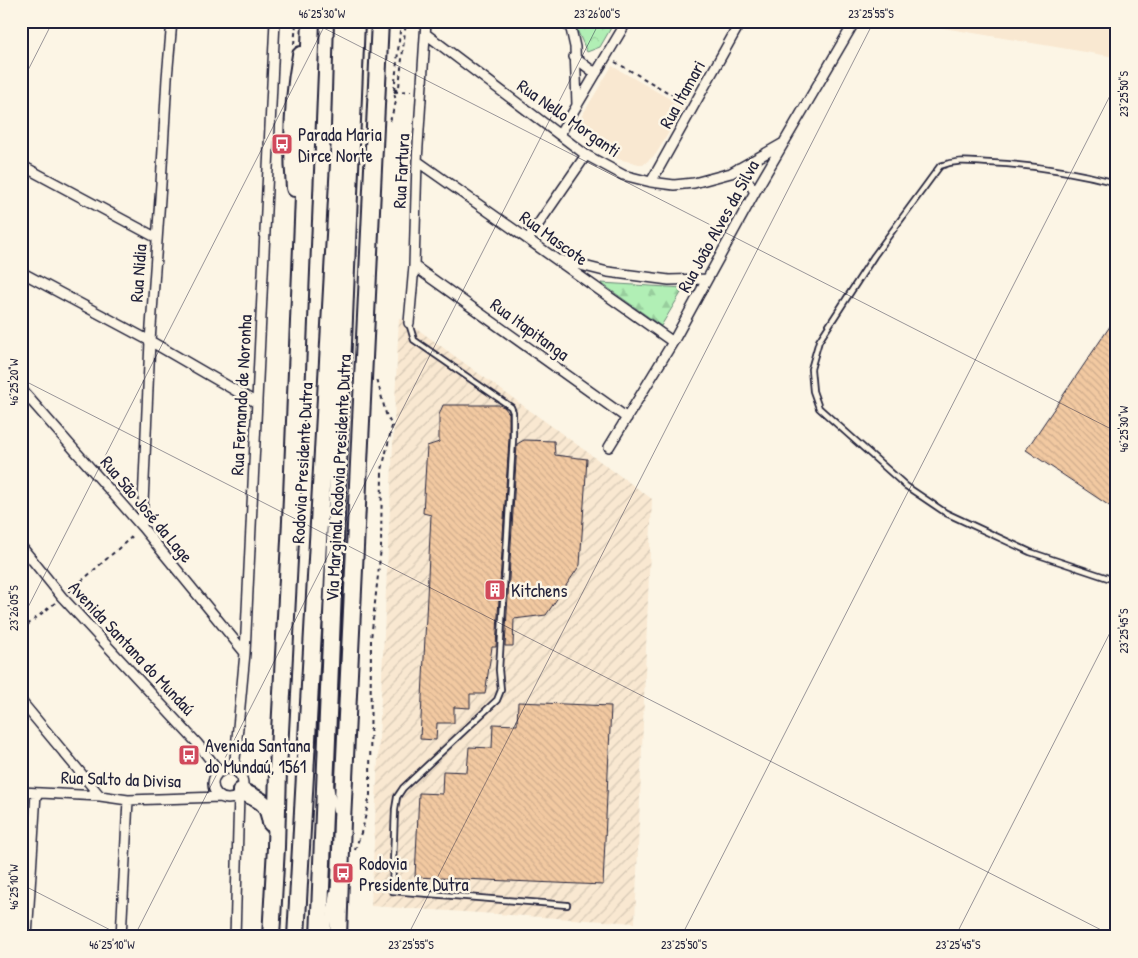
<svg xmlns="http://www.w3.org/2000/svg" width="1138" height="958" font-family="'Patrick Hand',sans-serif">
  <defs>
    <pattern id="industrial-furrows" width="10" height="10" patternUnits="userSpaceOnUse" patternTransform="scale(1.25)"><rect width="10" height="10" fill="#f9e8d1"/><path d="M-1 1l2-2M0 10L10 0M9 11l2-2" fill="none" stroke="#d5c7b4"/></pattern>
    <pattern id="forest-firs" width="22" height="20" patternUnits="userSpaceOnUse" patternTransform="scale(1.25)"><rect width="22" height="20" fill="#b1efb5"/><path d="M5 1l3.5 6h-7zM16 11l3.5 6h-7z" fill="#98cd9d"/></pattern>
    <pattern id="park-crowns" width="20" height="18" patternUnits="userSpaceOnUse" patternTransform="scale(1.25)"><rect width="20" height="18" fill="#b1efb5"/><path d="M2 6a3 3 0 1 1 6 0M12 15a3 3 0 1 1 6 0" fill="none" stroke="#98cd9d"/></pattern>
    <pattern id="building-back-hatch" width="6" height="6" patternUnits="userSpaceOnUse" patternTransform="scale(1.25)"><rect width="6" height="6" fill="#f2c9a1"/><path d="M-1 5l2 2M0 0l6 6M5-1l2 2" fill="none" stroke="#cfac8c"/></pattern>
  </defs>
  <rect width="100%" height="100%" fill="#fcf5e5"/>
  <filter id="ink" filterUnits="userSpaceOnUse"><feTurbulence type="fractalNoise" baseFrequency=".02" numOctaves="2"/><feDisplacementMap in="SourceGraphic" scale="10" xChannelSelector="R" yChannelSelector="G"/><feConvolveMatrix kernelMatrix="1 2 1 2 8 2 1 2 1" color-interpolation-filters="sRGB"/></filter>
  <g filter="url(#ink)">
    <!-- built -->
    <path fill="#f9e8d1" d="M915 21H1117L1115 57 914 23Z
      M612 66 684 107 656 154 643 165 618 159 609 154 575 127Z"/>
    <!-- industrial -->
    <path fill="url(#industrial-furrows)" d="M399 318 409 323 652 499 635 923 371 906Z"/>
    <!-- forest -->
    <path fill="url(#forest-firs)" stroke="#6a8878" d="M601 283 684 288 661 326Z"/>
    <!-- park -->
    <path fill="url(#park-crowns)" stroke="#6a8878" d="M573 21H615L600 47 587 52Z"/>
    <!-- building -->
    <path fill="url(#building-back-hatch)" stroke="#22223b" d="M1117 316V511L1026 450Z
      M443 405H499L504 407 509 413V439L496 647H492L485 694H470V708L454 707V723H437L436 740 420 739 431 515 423 513 427 446 439 442V415Z
      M524 440 554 441 555 455 587 459 580 565 546 615 514 619 513 646H505L517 444Z
      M518 702 611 706 603 885 415 877 419 793 442 794 443 771 467 772 469 747 492 748 493 724 517 725Z"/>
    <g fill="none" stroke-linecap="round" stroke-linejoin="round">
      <!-- service casing -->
      <g stroke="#22223b" stroke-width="8">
        <path id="service" d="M1117 183C1075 172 1033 165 990 163 971 162 958 159 940 166L874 256 819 341 811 369 813 391 819 408 906 486 946 513 1030 552 1117 581
          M409 323 414 340 511 407 513 412V439L499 670 501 690 497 700 403 788 397 797 395 809 392 891 567 905
          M331 786 335 811
          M327 937 332 893"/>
      </g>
      <!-- minor casing -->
      <g stroke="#22223b" stroke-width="12">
        <path id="minor" d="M564 21 571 29 575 47 577 105
          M426 34 586 155 623 175 651 182 674 185 694 183 731 173 782 144
          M574 57 591 70 597 72
          M560 134 627 21
          M417 161 673 342
          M21 165 157 238
          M739 168 755 192
          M651 182 741 21
          M528 239 586 155
          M560 260 608 272 669 280 707 279
          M414 266 627 418
          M21 272 150 341 257 403
          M409 323 414 266 417 161 426 21
          M21 389 142 527 245 653
          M609 447 673 342 755 192 855 21
          M142 527 150 341 161 184 167 78 172 21
          M21 546 62 597 197 743 220 772
          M21 701 100 796
          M213 784a15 15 0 1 1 30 0a15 15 0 1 1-30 0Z
          M234 770 245 653 275 21
          M21 792 100 796 128 800 220 797
          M27 937 36 793
          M121 937 128 800
          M235 937 239 794"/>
      </g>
      <!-- motorway casing -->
      <g stroke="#22223b" stroke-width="20">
        <path id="motorway" d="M295 188C291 143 293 100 301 55
          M241 791C261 801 267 800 271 823
          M271 937 276 847 278 770 291 521 311 21
          M296 937 339 163 343 21
          M319 937 356 21
          M338 937 342 821 380 21"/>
      </g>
      <!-- path -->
      <path stroke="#22223b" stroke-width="2" stroke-dasharray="4 4" stroke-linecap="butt" d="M294 44 296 24
        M615 62 685 102
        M394 92 399 87 406 21
        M394 92 411 91
        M390 121 396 102 394 92 401 21
        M69 592 135 534
        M21 630 55 603
        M355 850 363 827 370 795 371 639 381 548 382 470 392 426 386 414 377 379"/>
      <!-- service -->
      <use href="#service" stroke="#fcf5e5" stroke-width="4.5"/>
      <!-- minor -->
      <use href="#minor" stroke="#fcf5e5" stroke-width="9"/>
      <!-- motorway -->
      <use href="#motorway" stroke="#fcf5e5" stroke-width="16"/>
    </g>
  </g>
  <!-- ticks -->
  <path fill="none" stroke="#22223b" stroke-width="1" stroke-opacity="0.45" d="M310 21 1117 432M21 84 53 21M21 379 1115 937M21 621 327 21M21 884 124 937M134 937 600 21M407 937 874 21M681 937 1117 82M955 937 1117 619"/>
  <!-- icons -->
  <defs>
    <g id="bus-square" transform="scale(1.125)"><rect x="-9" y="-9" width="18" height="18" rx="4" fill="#d1495b" stroke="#fcf5e5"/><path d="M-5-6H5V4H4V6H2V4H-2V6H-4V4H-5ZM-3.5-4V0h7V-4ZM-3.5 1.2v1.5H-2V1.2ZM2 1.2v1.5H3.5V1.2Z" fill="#fff"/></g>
    <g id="building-square" transform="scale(1.125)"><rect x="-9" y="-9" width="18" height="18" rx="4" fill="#d1495b" stroke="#fcf5e5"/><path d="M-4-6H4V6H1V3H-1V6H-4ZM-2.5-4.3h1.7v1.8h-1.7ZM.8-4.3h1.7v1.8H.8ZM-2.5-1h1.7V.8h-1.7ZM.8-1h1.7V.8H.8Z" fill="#fff"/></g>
  </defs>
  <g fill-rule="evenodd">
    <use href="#bus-square" x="282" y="144"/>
    <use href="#building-square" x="495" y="590"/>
    <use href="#bus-square" x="189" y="755"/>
    <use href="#bus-square" x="343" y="873"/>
  </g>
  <g text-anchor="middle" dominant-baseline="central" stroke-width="5" stroke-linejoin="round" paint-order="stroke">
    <!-- street labels -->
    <g font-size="18" fill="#22223b" stroke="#fcf5e5">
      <text transform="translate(682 94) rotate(-61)">Rua Itamari</text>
      <text transform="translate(569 118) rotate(35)">Rua Nello Morganti</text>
      <text transform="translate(401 171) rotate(-87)">Rua Fartura</text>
      <text transform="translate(718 226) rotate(-61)">Rua João Alves da Silva</text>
      <text transform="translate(554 238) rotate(36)">Rua Mascote</text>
      <text transform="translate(138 273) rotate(-86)">Rua Nidia</text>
      <text transform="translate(530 329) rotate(36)">Rua Itapitanga</text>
      <text transform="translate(241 395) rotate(-87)">Rua Fernando de Noronha</text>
      <text transform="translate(302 463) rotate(-87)">Rodovia Presidente Dutra</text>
      <text transform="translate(338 478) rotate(-87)">Via Marginal Rodovia Presidente Dutra</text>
      <text transform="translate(147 509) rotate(50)">Rua São José da Lage</text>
      <text transform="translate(132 648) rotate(47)">Avenida Santana do Mundaú</text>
      <text transform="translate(121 779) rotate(2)">Rua Salto da Divisa</text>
    </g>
    <!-- poi labels -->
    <g font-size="18" fill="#22223b" stroke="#fcf5e5" text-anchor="start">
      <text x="298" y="134">Parada Maria<tspan x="298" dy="21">Dirce Norte</tspan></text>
      <text x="511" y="590">Kitchens</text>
      <text x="205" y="745">Avenida Santana<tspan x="205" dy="21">do Mundaú, 1561</tspan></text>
      <text x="359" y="863">Rodovia<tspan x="359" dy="21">Presidente Dutra</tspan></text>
    </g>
  </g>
  <!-- margin -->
  <rect width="1138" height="958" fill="none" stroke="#fcf5e5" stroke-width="55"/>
  <rect x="28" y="28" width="1082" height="902" fill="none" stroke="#22223b" stroke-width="2"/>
  <g font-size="12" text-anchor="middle" fill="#22223b">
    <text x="322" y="18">46°25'30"W</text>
    <text x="597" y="18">23°26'00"S</text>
    <text x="871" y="18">23°25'55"S</text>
    <text transform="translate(1124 94) rotate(-90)" y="4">23°25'50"S</text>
    <text transform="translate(14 382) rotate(-90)" y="4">46°25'20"W</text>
    <text transform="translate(1124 429) rotate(-90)" y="4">46°25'30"W</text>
    <text transform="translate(14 608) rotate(-90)" y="4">23°26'05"S</text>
    <text transform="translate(1124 631) rotate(-90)" y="4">23°25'45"S</text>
    <text transform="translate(14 887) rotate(-90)" y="4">46°25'10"W</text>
    <text x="112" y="949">46°25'10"W</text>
    <text x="411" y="949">23°25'55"S</text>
    <text x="684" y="949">23°25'50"S</text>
    <text x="958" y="949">23°25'45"S</text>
  </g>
</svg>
